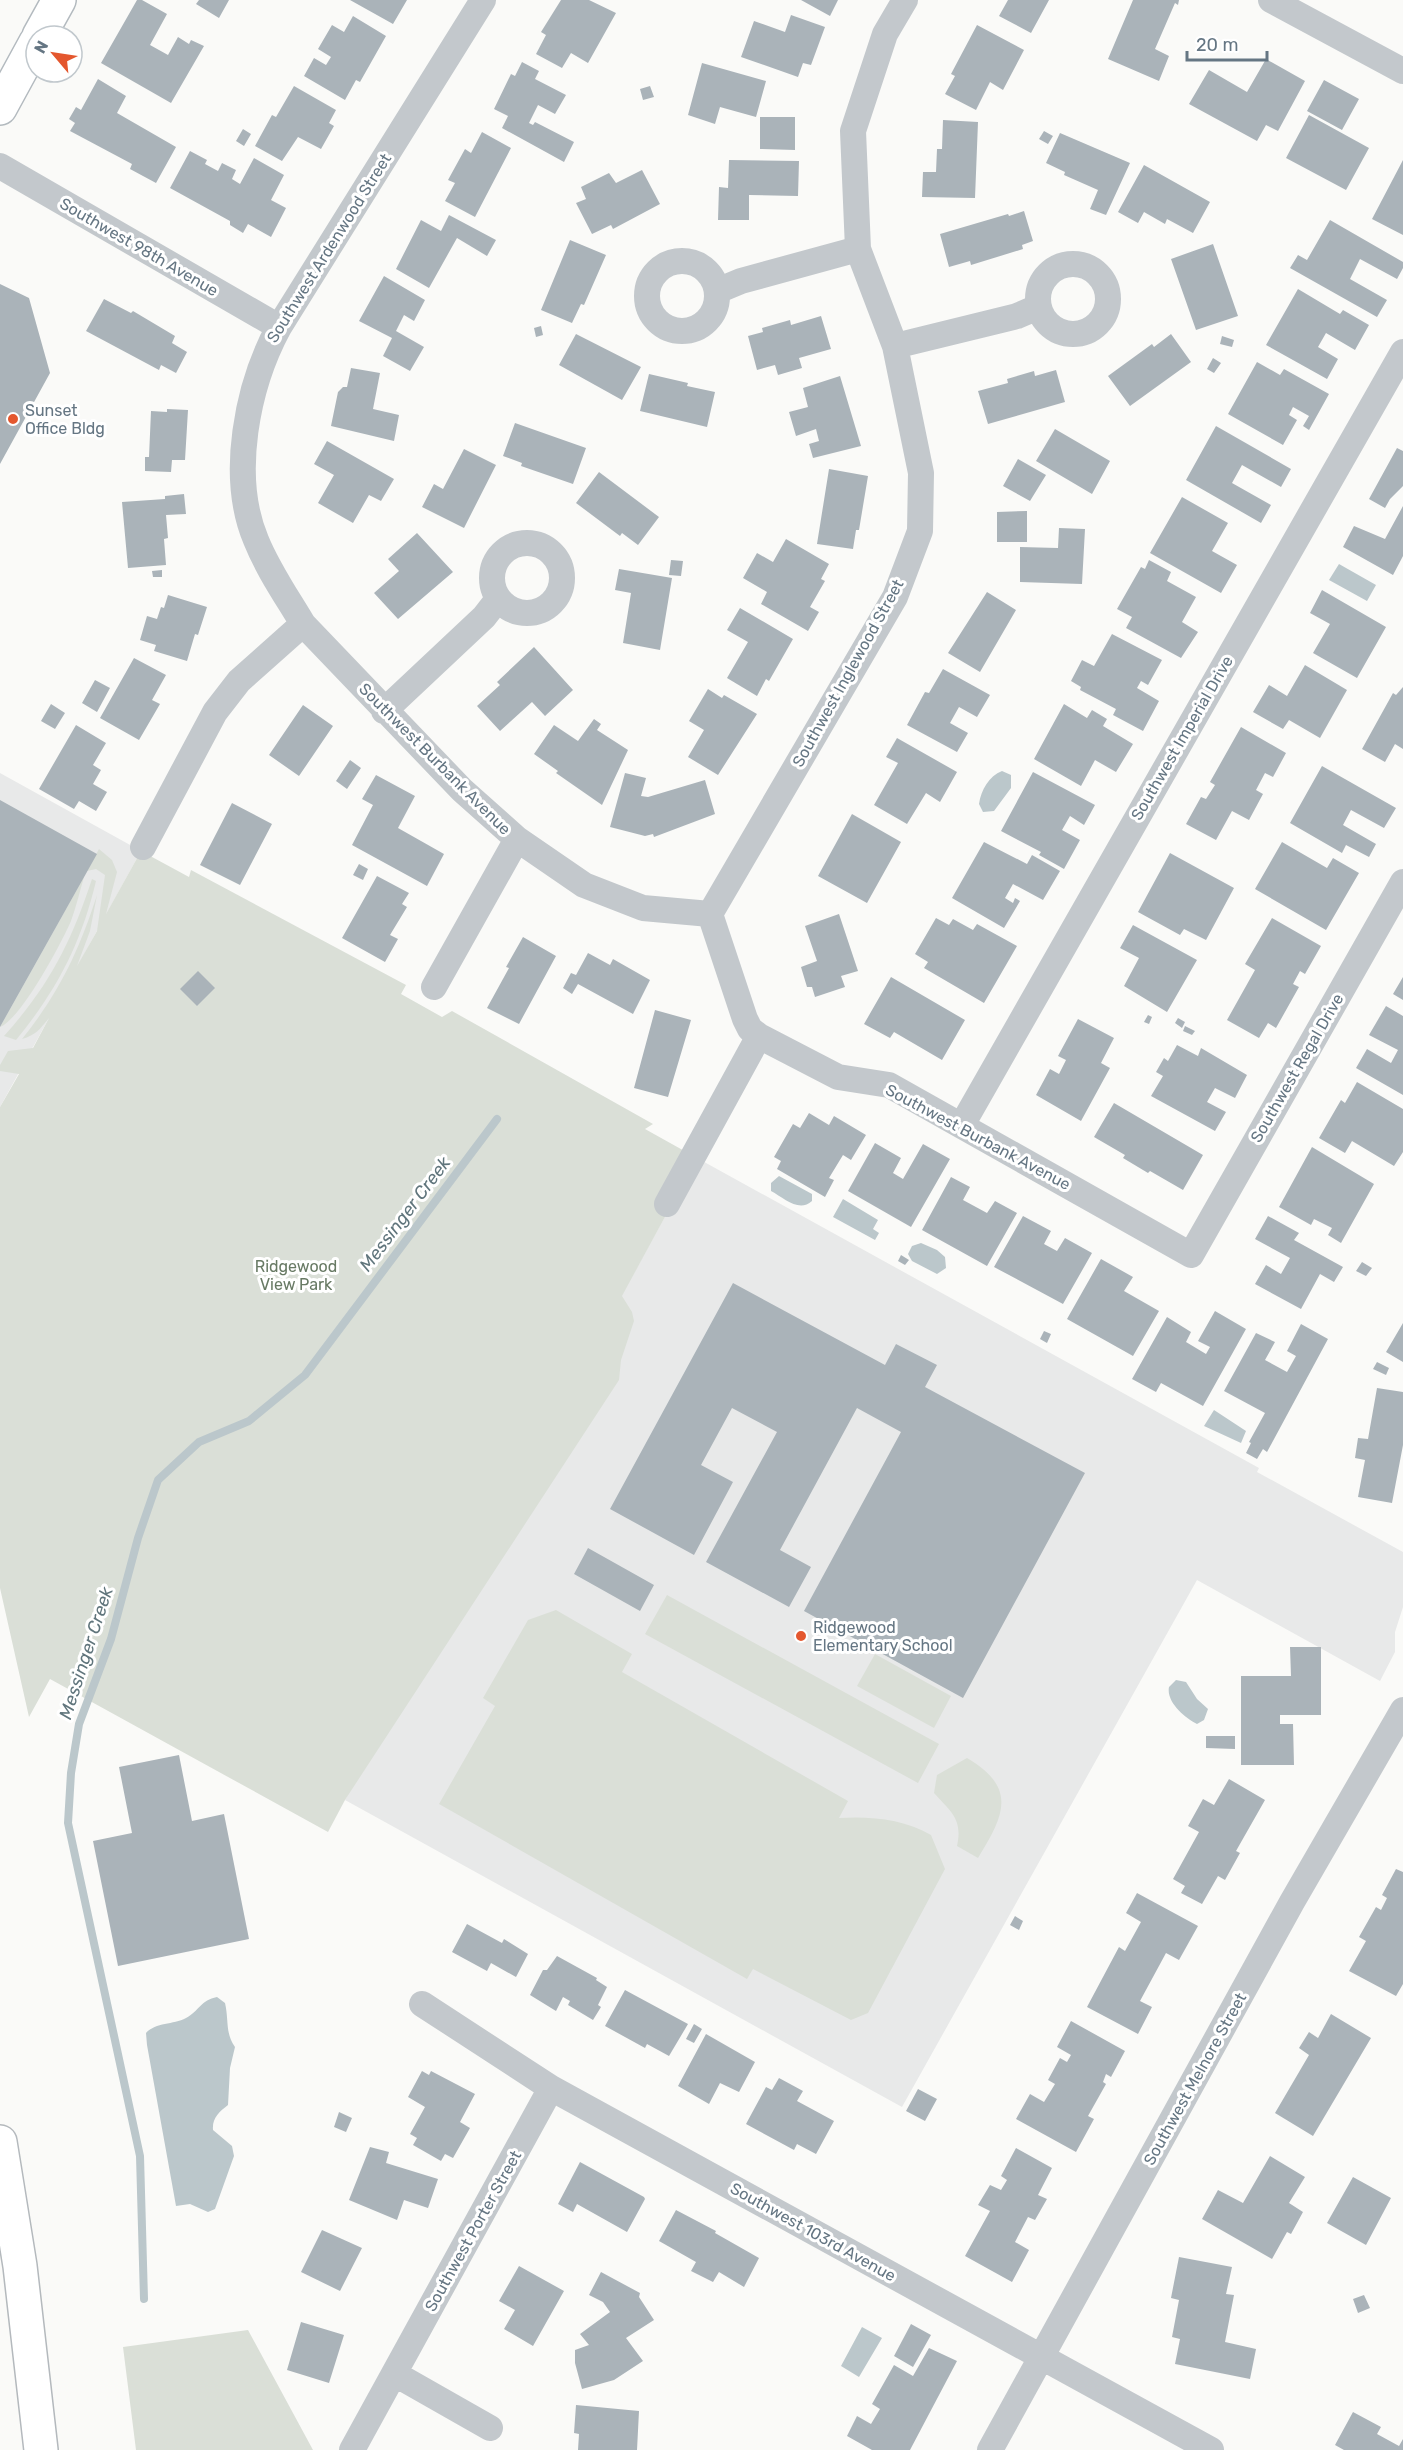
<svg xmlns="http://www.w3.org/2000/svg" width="1403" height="2450" font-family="Rubik,sans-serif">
  <rect width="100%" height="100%" fill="#fafaf8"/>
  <!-- built -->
  <path fill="#e8e9e9" d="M0 773 141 851 0 1107Z
    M697 1158 1259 1468 1257 1472 1403 1552V1607L1395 1632V1652L1380 1681 1197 1580 902 2107 345 1800Z"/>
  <!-- green -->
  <path fill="#dadfd7" d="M99 849 112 860 117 872 106 914 141 851 189 877 191 870 406 985 401 994 442 1017 452 1011 653 1124 645 1129 697 1158 622 1296 632 1312 634 1321 621 1360 619 1380 345 1800 328 1832 50 1679 29 1717 0 1588V1107L19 1074 0 1071V1065L8 1051 33 1048 49 1018C40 1029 36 1035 22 1039 59 993 79 951 97 895L90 931 77 966 97 931 105 875 96 869 87 871Z
    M84 877C80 891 76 907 71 921 61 944 21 1019 0 1027Z
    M92 879 96 881C81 944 57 990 16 1040L4 1036C49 986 71 943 92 879Z
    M667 1595 939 1744 918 1783 645 1634Z
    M556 1610 632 1654 622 1672 848 1801 839 1818C870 1816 904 1819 931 1835L945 1869 868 2013 851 2020 753 1969 747 1979 439 1804 495 1706 483 1698 528 1620Z
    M875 1654 951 1696 934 1728 857 1686Z
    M967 1758C1018 1788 1004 1816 978 1858L957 1846C963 1819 951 1812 934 1793L937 1775Z
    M248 2330 313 2450H136L123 2347Z"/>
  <!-- water -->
  <path fill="#bbc7cb" d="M1339 564 1376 585 1367 601 1329 580Z
    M1002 771 1011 775V788L994 811 983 812 979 804C981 790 989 776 1002 771Z
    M779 1176 812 1194V1201C799 1213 784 1198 771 1191V1183Z
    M843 1199 878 1220 873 1229 879 1233 875 1240 833 1217Z
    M921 1243 937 1250 945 1257 946 1268 937 1274 912 1261 908 1254 912 1246Z
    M1214 1410 1246 1431 1241 1443 1204 1426Z
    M1176 1680 1186 1682 1197 1699 1208 1709 1204 1720 1197 1724C1185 1718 1166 1702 1169 1687Z
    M217 1997 225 2003C229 2020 225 2033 235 2047L230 2068 228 2105C219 2112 212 2118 213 2130L232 2146 234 2156 215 2209 208 2212 190 2204 176 2206 147 2045 146 2033C156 2022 173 2025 186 2018 199 2011 201 2000 217 1997Z
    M862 2327 882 2338 859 2377 841 2366Z"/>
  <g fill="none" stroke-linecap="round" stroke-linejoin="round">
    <!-- stream -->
    <path stroke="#bbc7cb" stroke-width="8" d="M144 2299 140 2156 68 1823 71 1773 79 1724 111 1639 138 1538 158 1480 199 1442 249 1421 305 1375 497 1119"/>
  </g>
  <!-- building -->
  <path fill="#aab3b9" d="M137 0H142L167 14 150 45 168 55 178 37 189 44 191 40 204 46 171 103 101 63Z
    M199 0H229L219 18 196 4Z
    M350 0H407L393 24Z
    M561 0H589L616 13 588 63 571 53 562 68 536 54 546 35 541 32Z
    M801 0H838L830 16Z
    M1008 0H1049L1031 33 999 16Z
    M1133 0H1179L1178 5 1175 3 1155 49 1169 56 1159 81 1108 59Z
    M791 15 825 27 811 65 803 63 798 77 741 57 754 21 785 32Z
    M353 16 386 36 360 82 356 80 345 100 304 76 314 58 326 65 331 57 318 49 332 25 344 32Z
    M977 25 1024 50 1003 90 990 82 976 110 945 94 955 76 951 74Z
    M1266 59 1305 81 1278 131 1266 125 1257 141 1189 104 1209 70 1247 92Z
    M522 62 539 71 535 79 566 95 555 114 538 105 529 123 533 125 535 122 574 142 564 162 502 128 508 116 494 109 511 74 515 76Z
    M702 63 766 81 756 117 720 107 715 124 688 115Z
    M98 79 126 96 117 113 176 147 156 183 130 169 132 164 70 131 75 123 69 119 76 107 81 110Z
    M1324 80 1359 99 1342 130 1307 111Z
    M294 86 336 110 329 123 334 126 321 149 298 137 282 161 255 146 272 115 276 117Z
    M650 86 654 97 643 100 640 89Z
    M1309 115 1369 148 1346 190 1286 158Z
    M760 117H795V150L760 149Z
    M943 120 978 122 975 198 922 197 923 172H936L937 149H942Z
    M243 129 251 134 244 146 236 141Z
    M1044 131 1053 136 1048 144 1039 139Z
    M482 132 511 148 475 217 445 201 455 183 448 180 465 149 471 153Z
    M1060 133 1130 163 1106 215 1090 209 1098 190 1064 175 1065 172 1046 163Z
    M190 151 207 160 205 164 218 171 222 163 236 170 232 179 240 184 254 158 284 175 271 200 286 208 271 237 248 224 243 233 230 225V221L170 188Z
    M729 160 799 161 798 196 749 195V220H718L719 187 728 188Z
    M1403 160V235L1372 219Z
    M1144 165 1210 202 1193 233 1167 219 1165 224 1144 212 1138 223 1118 212Z
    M642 170 660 204 613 229 611 225 592 234 576 203 586 199 581 187 609 173 616 183Z
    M1024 211 1033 241 1022 245 1023 249 971 265 970 261 949 267 940 234 1008 214 1009 216Z
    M449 215 496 240 487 256 457 238 429 288 396 269 421 220 441 231Z
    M1330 220 1403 262V268L1397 279 1360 259 1350 279 1387 300 1377 317 1290 268 1298 255 1307 260Z
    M570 240 606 255 584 305 581 304 572 323 541 310Z
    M1213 244 1238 316 1196 330 1171 259Z
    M384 276 425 300 414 321 404 315 396 331 424 347 410 371 383 356 392 338 359 321Z
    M0 284 29 298 50 373 0 464Z
    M1298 289 1340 314 1343 310 1369 325 1355 350 1326 333 1318 347 1338 359 1327 379 1266 345Z
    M104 299 131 313 133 311 175 336 172 343 187 352 176 373 161 365 159 370 86 331Z
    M821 316 831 349 799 358 802 368 778 375 775 365 757 370 748 336 763 332 762 328 790 320 791 325Z
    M541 326 543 335 536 337 534 328Z
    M576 334 641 367 622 400 559 365Z
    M1171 334 1191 362 1130 406 1108 376 1152 344 1154 347Z
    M1222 336 1234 340 1232 347 1220 344Z
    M1213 358 1221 363 1214 373 1207 369Z
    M1257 362 1280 375 1284 369 1329 394 1309 430 1303 426 1309 416 1293 407 1289 415 1297 420 1283 445 1228 414Z
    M351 368 380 373 373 409 399 415 394 441 331 426 338 392 343 387H347Z
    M1056 370 1065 402 988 424 978 391 1008 383 1007 379 1034 371 1035 376Z
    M649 374 688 383 687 386 715 392 707 427 640 411Z
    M840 376 861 446 813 458 809 444 819 441 816 429 796 436 789 412 808 407 803 388Z
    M167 409 188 410 185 460H172L171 472 145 471V457H149L151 411 167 412Z
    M515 423 586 448 573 484 521 466 522 463 503 456Z
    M1216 426 1291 469 1281 487 1242 465 1232 483 1271 505 1261 523 1186 480Z
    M1055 429 1110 461 1092 494 1036 461Z
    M327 441 394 479 381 501 369 495 353 523 318 503 334 475 314 464Z
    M1397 448 1403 451V486L1390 499 1385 508 1369 499Z
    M464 449 496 465 464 528 422 507 434 484 443 489Z
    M1018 459 1046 475 1030 501 1003 486Z
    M829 469 868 476 859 530H856L853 549 817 544Z
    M599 472 659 517 638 545 622 533 620 536 576 503Z
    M184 494 186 514 166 515 168 538 164 539 166 565 128 568 122 502 165 499V496Z
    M1182 497 1228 523 1212 551 1237 565 1221 593 1150 553Z
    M1403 506V556L1393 575 1343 547 1354 526 1385 539Z
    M1027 511V542H997V512Z
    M1059 528 1085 529 1082 584 1020 582V547L1058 548Z
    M417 533 453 572 398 619 374 593 399 571 388 559Z
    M786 539 829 564 821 579 825 581 810 607 819 612 808 631 761 604 767 592 743 578 757 553 773 562Z
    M671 560 683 561 681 576 669 575Z
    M1149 560 1171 572 1167 581 1196 597 1182 622 1198 632 1181 658 1126 628 1132 617 1117 609 1141 567 1145 569Z
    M619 569 672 578 660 650 623 643 631 593 615 590Z
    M162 570V577H153L152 571Z
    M1322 590 1386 627 1357 678 1313 653 1330 624 1310 613Z
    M987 592 1016 610 980 672 948 653Z
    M168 595 207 607 198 635 195 634 187 661 154 651 156 645 140 640 147 616 157 619 161 607 164 608Z
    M740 608 793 639 769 681 766 679 757 696 727 678 748 642 727 630Z
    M1112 634 1162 660 1148 685 1141 681 1137 688 1159 701 1143 731 1113 715 1116 709 1080 690 1081 687 1071 681 1082 660 1094 666Z
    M534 647 573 690 545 716 532 702 500 731 477 706 500 685 497 682Z
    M134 658 166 675 152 700 160 704 139 740 100 718Z
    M1305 665 1347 690 1320 738 1289 720 1283 729 1253 712 1269 685 1287 696Z
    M943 669 990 695 977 717 959 707 950 723 968 733 957 752 907 725 925 692 929 693Z
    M95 680 110 688 97 712 82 703Z
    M1403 687V749L1395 744 1385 762 1362 749 1393 693 1396 695Z
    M708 689 722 698 724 695 757 714 718 775 688 757 704 730 689 721Z
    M51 704 65 713 55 729 41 721Z
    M1064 704 1087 718 1092 710 1107 719 1103 726 1133 744 1116 772 1095 760 1081 786 1034 759Z
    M303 705 333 726 299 776 269 755Z
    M594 719 601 724 597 730 628 750 602 805 556 773 558 771 534 754 554 725 578 741Z
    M76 725 106 743 93 765 101 770 93 784 107 792 96 811 79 801 74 809 39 789Z
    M1241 727 1286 753 1273 777 1265 773 1256 790 1263 794 1249 820 1232 811 1216 840 1186 824 1201 797 1206 799 1215 785 1210 782Z
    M897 738 957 772 940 802 926 793 907 824 874 805 898 763 886 757Z
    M350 760 361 768 347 789 336 781Z
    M1322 766 1396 808 1384 828 1351 810 1343 825 1376 844 1369 857 1346 845 1342 853 1290 823Z
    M1033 772 1095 805 1084 825 1070 816 1062 830 1080 840 1064 869 1039 855 1041 852 1001 831Z
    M625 773 646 778 641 796 648 797 705 780 715 814 654 837 653 834 645 836 610 827Z
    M376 775 415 796 398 828 444 854 427 886 352 845 373 805 362 799Z
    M0 800 97 854 0 1027Z
    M232 803 272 824 240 885 200 865Z
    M852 814 901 842 867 903 818 876Z
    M984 842 1027 864 1032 855 1060 871 1043 900 1013 884 1005 898 1013 903 1015 898 1020 901 1004 928 952 898Z
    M1282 842 1327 868 1333 858 1359 873 1326 930 1255 889Z
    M1170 853 1234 888 1206 940 1184 929 1180 935 1138 912Z
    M359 864 368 869 363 880 353 875Z
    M377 876 409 893 402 904 407 907 390 935 398 939 385 962 342 938Z
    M839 914 858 971 841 976 845 987 815 997 812 987H807L801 967 817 961 805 926Z
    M936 918 949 925 953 919 973 930 977 924 1017 946 984 1003 924 968 928 962 915 954Z
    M1272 918 1321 946 1305 974 1300 971 1293 984 1299 987 1276 1028 1268 1023 1259 1038 1227 1020 1255 970 1245 964Z
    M1133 925 1197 960 1167 1012 1124 986 1139 958 1120 948Z
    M523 937 556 956 519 1024 487 1008 509 968 506 967Z
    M588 953 610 965 613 959 650 980 633 1014 578 984 572 994 563 988 571 973 576 975Z
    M198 971 215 988 197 1006 180 989Z
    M891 977 965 1020 942 1060 894 1032 890 1038 864 1024Z
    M1403 977V1000L1393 994Z
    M1386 1006 1403 1016V1095L1356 1068 1367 1049 1391 1063 1398 1050 1369 1035Z
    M655 1010 691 1020 668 1097 634 1088Z
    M1148 1015 1152 1017 1149 1024 1144 1022Z
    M1178 1018 1185 1022 1182 1028 1175 1023Z
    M1078 1019 1114 1038 1101 1063 1110 1068 1081 1121 1036 1095 1050 1069 1059 1074 1066 1060 1058 1056Z
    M1185 1026 1195 1031 1192 1035 1183 1031Z
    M1177 1045 1198 1056 1201 1048 1247 1075 1235 1098 1215 1088 1207 1102 1226 1112 1215 1131 1151 1096 1163 1076 1156 1072 1164 1058 1168 1061Z
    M1357 1082 1403 1109V1152L1394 1166 1352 1141 1345 1153 1319 1138 1341 1100 1345 1103Z
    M1114 1103 1203 1155 1183 1190 1150 1171 1148 1173 1123 1158 1125 1155 1094 1137Z
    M809 1113 829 1125 834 1116 866 1135 851 1160 843 1155 829 1178 834 1180 825 1197 777 1169 781 1161 774 1157 793 1124 800 1128Z
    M875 1143 901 1158 893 1173 903 1179 923 1144 950 1159 911 1227 848 1191Z
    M1312 1147 1374 1184 1341 1243 1328 1235 1332 1228 1314 1219 1311 1225 1279 1207Z
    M951 1177 970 1187 963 1200 987 1213 995 1201 1017 1213 987 1266 922 1230Z
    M1023 1216 1051 1231 1044 1244 1057 1251 1065 1238 1092 1253 1063 1304 994 1267Z
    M1268 1216 1299 1233 1294 1240 1343 1267 1334 1282 1320 1274 1301 1309 1255 1284 1266 1265 1281 1274 1290 1258 1255 1239Z
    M901 1255 909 1260 905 1265 898 1261Z
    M1101 1259 1133 1277 1124 1291 1159 1311 1133 1356 1067 1319Z
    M1362 1262 1372 1268 1366 1276 1356 1271Z
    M733 1283 885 1365 896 1344 937 1365 925 1387 1085 1473 963 1698 804 1611 901 1432 857 1408 780 1550 811 1567 789 1607 706 1562 777 1432 732 1408 701 1465 733 1482 694 1555 610 1509Z
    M1215 1311 1246 1329 1203 1406 1161 1383 1156 1392 1132 1379 1167 1317 1191 1332 1186 1342 1206 1354 1210 1347 1198 1341Z
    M1403 1323V1362L1386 1352Z
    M1301 1324 1328 1339 1267 1452 1263 1449 1257 1459 1246 1453 1251 1443 1249 1442 1265 1413 1224 1391 1256 1333 1275 1342 1265 1360 1287 1372 1296 1356 1287 1351Z
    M1044 1331 1051 1334 1047 1343 1040 1339Z
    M1377 1362 1389 1368 1386 1375 1373 1369Z
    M1377 1388 1403 1392V1445L1392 1503 1358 1497 1365 1460 1355 1458 1358 1438 1368 1439Z
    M588 1548 654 1585 640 1611 574 1574Z
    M1290 1647H1321V1715H1280V1724H1293L1294 1765H1241V1676H1291Z
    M1206 1736H1235V1749L1206 1748Z
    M179 1755 192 1821 224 1814 249 1939 118 1966 93 1841 132 1833 119 1767Z
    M1229 1779 1265 1800 1236 1851 1240 1853 1225 1880 1218 1876 1202 1904 1181 1893 1185 1886 1173 1879 1199 1832 1188 1826 1203 1799 1214 1805Z
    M1396 1869 1403 1872V1984L1396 1996 1349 1971 1366 1941 1359 1937 1376 1907 1381 1910 1387 1898 1382 1895Z
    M1137 1893 1198 1926 1179 1960 1166 1953 1140 2001 1152 2007 1138 2034 1087 2007 1119 1947 1125 1951 1141 1922 1126 1913Z
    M1015 1916 1023 1921 1019 1930 1010 1925Z
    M467 1924 502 1943 504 1939 528 1954 516 1977 491 1963 487 1971 452 1952Z
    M557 1956 597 1978 596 1980 607 1987 598 2005 601 2007 593 2020 568 2005 570 2001 563 1997 556 2011 530 1995 543 1970H547Z
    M625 1990 688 2024 669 2056 647 2044 645 2048 605 2026Z
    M1331 2014 1371 2038 1313 2136 1275 2113 1309 2055 1299 2048 1309 2032 1318 2038Z
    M1071 2021 1125 2051 1111 2077 1106 2074 1103 2082 1106 2084 1088 2116 1094 2119 1076 2152 1016 2119 1030 2094 1044 2102 1055 2084 1048 2080 1060 2058 1067 2062 1071 2055 1057 2047Z
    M694 2024 702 2029 694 2043 686 2039Z
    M706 2034 755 2062 739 2092 720 2083 709 2104 678 2086Z
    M422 2071 429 2075 431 2071 475 2094 460 2122 470 2128 453 2158 445 2154 441 2161 413 2145 417 2138 410 2134 425 2107 408 2097Z
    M779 2078 803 2091 797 2101 834 2121 816 2154 797 2144 794 2150 746 2124 766 2087 772 2090Z
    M918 2089 937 2099 925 2121 906 2111Z
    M339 2112 352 2118 346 2132 334 2127Z
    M370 2147 389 2152 386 2163 438 2179 428 2208 404 2200 397 2220 349 2200Z
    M1016 2148 1052 2168 1038 2195 1047 2199 1035 2220 1028 2217 1015 2242 1029 2250 1012 2282 965 2256 990 2211 978 2205 990 2185 1001 2190 1007 2180 1001 2176Z
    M1270 2156 1305 2177 1289 2203 1303 2212 1291 2234 1287 2232 1272 2259 1202 2219 1218 2190 1243 2203Z
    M580 2162 644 2197 645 2199 627 2232 577 2204 573 2212 558 2204Z
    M1353 2177 1391 2198 1366 2245 1327 2223Z
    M676 2210 716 2231 715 2233 759 2258 744 2287 719 2272 713 2282 691 2271 696 2262 659 2241Z
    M322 2230 362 2248 340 2291 301 2272Z
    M1179 2257 1232 2267 1226 2294 1234 2295 1225 2342 1256 2349 1250 2379 1175 2364 1180 2339 1172 2337 1179 2300 1171 2298Z
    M519 2266 564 2291 533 2346 504 2329 515 2310 499 2301Z
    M601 2272 640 2293 639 2297 654 2320 626 2338 643 2361 614 2380 582 2389 575 2363V2350L589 2345 580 2334 610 2312 603 2302 589 2295Z
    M1364 2295 1370 2308 1358 2313 1353 2299Z
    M301 2322 344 2335 329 2383 287 2370Z
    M911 2324 931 2335 913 2367 894 2356Z
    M929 2348 957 2361 910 2450H872L847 2436 857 2416 871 2424 880 2409 872 2404 894 2365 913 2376Z
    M576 2405 639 2411 637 2450H578L579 2434 574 2433Z
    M1353 2412 1381 2427 1377 2434 1399 2446 1403 2439V2450H1344L1335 2445Z"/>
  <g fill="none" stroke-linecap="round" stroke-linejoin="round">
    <!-- secondary casing -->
    <g stroke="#b3babf" stroke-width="36">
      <path id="secondary" d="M39 36 59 0
        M0 108 36 42"/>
    </g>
    <!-- highway casing -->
    <g stroke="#b4b9bd" stroke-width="36">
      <path id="highway" d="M0 2142 20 2266 41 2450"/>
    </g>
    <!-- street -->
    <path stroke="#c3c8cc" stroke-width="26" d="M1271 0 1403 71
      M0 166 279 327
      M647 296a35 35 0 1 1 70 0a35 35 0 1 1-70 0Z
      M1038 299a35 35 0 1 1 70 0a35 35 0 1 1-70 0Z
      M717 291 741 281 858 249
      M895 346 1017 316 1038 307
      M492 578a35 35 0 1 1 70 0a35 35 0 1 1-70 0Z
      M303 624 462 790 517 839 584 885 643 908 710 914
      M384 711 484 617 498 599
      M143 847 215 712 239 681 303 624C287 597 268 570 256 540 229 476 247 386 279 327L483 0
      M710 914 745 1019 750 1029 759 1036 838 1077 889 1085 1191 1255 1403 882
      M710 914 895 597 920 531 921 473 895 346 858 249 853 131 885 34 905 0
      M434 987 517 839
      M962 1125 1403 352
      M667 1204 759 1036
      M422 2004 551 2088 1211 2450
      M395 2374 490 2428
      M352 2450 551 2088
      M990 2450 1292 1902 1403 1710"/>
    <!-- secondary -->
    <use href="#secondary" stroke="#fff" stroke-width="33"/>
    <!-- highway -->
    <use href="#highway" stroke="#fff" stroke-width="33"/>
  </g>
  <!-- markers -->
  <g fill="#e4572e" stroke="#fff" stroke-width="2">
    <circle cx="13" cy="419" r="6"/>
    <circle cx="801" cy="1636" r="6"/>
  </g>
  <g text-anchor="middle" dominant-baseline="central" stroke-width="6" stroke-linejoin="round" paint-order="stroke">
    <!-- street labels -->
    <g font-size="16" fill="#657683" stroke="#fff">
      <text transform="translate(139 247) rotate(30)">Southwest 98th Avenue</text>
      <text transform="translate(329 248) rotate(-58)">Southwest Ardenwood Street</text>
      <text transform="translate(848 673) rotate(-61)">Southwest Inglewood Street</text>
      <text transform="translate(1182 738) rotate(-60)">Southwest Imperial Drive</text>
      <text transform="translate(435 759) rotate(45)">Southwest Burbank Avenue</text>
      <text transform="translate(1297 1068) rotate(-60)">Southwest Regal Drive</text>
      <text transform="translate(978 1137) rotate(28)">Southwest Burbank Avenue</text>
      <text transform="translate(1195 2079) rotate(-61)">Southwest Melnore Street</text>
      <text transform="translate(473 2231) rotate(-61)">Southwest Porter Street</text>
      <text transform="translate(813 2232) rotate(29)">Southwest 103rd Avenue</text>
    </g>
    <!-- poi labels -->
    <g font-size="16" fill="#657683" stroke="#fff" text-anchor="start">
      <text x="25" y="410">Sunset<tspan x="25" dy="18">Office Bldg</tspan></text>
      <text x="813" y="1627">Ridgewood<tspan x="813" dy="18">Elementary School</tspan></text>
    </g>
    <!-- park labels -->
    <g font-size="16" fill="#687a64" stroke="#fff">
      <text x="296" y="1266">Ridgewood<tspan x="296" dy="18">View Park</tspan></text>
    </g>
    <!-- water labels -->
    <g font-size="18" font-style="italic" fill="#60757c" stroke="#fff">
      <text transform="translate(405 1214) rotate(-53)">Messinger Creek</text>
      <text transform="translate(86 1653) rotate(-72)">Messinger Creek</text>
    </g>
  </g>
  <!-- north arrow -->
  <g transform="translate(54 54) rotate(299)"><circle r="28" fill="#ffffff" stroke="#c1c8cd" stroke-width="1.5"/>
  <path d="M0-4.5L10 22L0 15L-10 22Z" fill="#e4572e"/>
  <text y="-9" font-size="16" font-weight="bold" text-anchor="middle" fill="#657683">N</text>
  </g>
  <!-- scale -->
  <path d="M1187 51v9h80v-9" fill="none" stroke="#657683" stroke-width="3"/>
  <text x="1196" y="51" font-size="18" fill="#657683" stroke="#ffffff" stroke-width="4.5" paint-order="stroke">20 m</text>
</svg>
